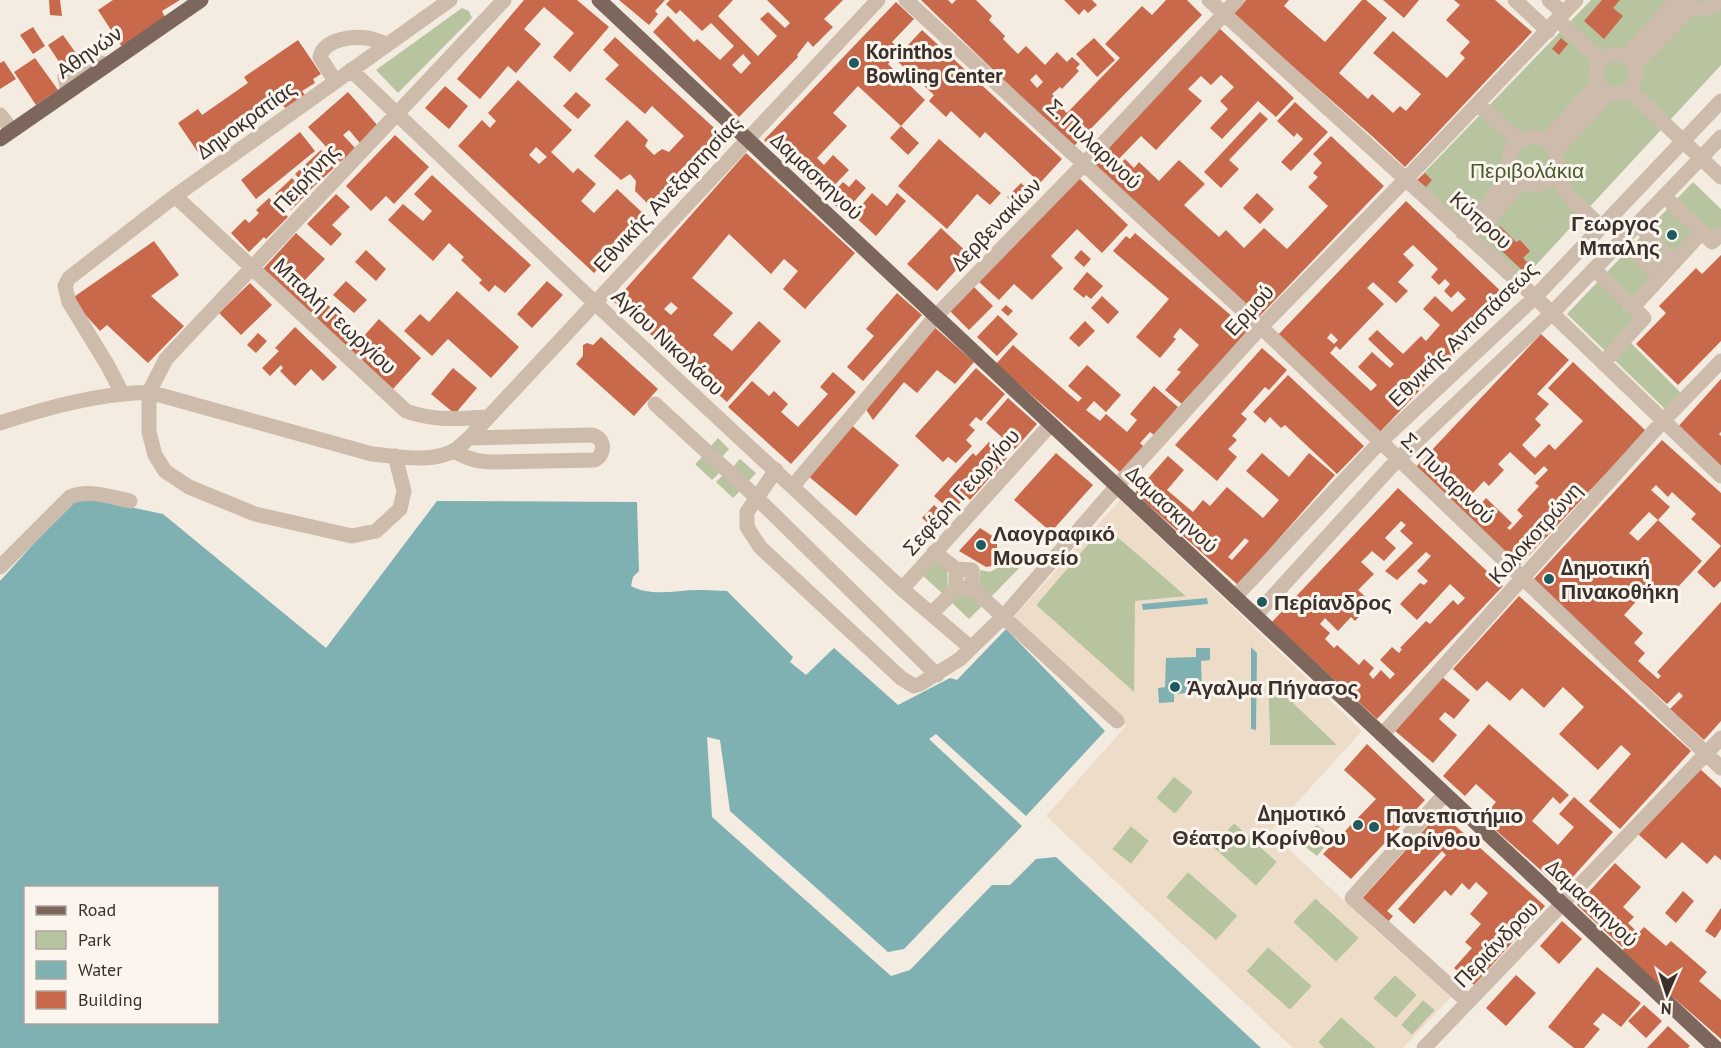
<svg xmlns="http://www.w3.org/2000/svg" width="1721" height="1048" font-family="'PT Sans',sans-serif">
  <rect width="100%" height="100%" fill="#f4ebe1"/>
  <!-- green -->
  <path fill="#b8c4a0" d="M1591 0H1721V65L1523 279 1417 180Z
    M462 8 469 11 472 18 398 93 376 70Z
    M1693 182 1721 209V229L1714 237 1703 225 1623 308 1638 321 1624 336 1681 393 1665 409 1567 314Z
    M718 438 729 449 722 457 710 447Z
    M704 455 721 471 712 480 695 464Z
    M740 459 756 473 748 482 733 467Z
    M725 473 742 489 733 498 716 482Z
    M1104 525 1187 597 1135 693 1036 605Z
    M1027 552 1031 556 990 598 979 587 980 570 990 572 999 567 1004 555Z
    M936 559 947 567 948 588 943 594 922 575Z
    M954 594H973L984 604 969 619 949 600Z
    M1268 678 1338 745H1270Z
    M1174 776 1193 792 1175 814 1156 798Z
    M1234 823 1277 862 1256 886 1213 847Z
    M1317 825 1333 837 1317 856 1295 839Z
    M1131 826 1149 841 1131 864 1112 849Z
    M1188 872 1238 916 1216 941 1166 897Z
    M1315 898 1359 938 1336 962 1293 922Z
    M1268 947 1312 986 1290 1010 1246 971Z
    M1395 975 1417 995 1395 1019 1373 998Z
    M1423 1000 1435 1010 1412 1035 1401 1025Z
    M1341 1017 1376 1048H1324L1318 1042Z"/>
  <!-- plaza -->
  <path fill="#ecdcc8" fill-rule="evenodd" d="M1120 500 1362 731 1270 832 1384 938 1451 997 1403 1048H1376L1341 1017 1318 1042 1324 1048H1293L1046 816 1126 726 1012 619ZM1104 526 1187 596 1135 601 1134 692 1036 605ZM1268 679 1337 745H1270ZM1174 777 1193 792 1175 814 1156 798ZM1234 823 1277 862 1256 886 1213 847ZM1131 826 1149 841 1131 864 1112 849ZM1188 872 1238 915 1216 940 1166 897ZM1316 898 1359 938 1336 962 1293 922ZM1268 947 1312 986 1290 1010 1246 972ZM1395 975 1417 995 1396 1018 1373 998ZM1423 1000 1435 1010 1412 1035 1401 1025Z"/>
  <!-- water -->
  <path fill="#7fb0b2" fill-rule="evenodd" d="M77 496 163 514 326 648 437 501 637 502 639 571 633 577 631 586C654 598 678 589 703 590 711 590 719 591 727 591L793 657 790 662 806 675 834 648 898 705 950 678 957 680 1006 629 1105 731 1026 816 936 734 929 739 1022 826 904 949 888 952 730 811 720 740 707 737 712 817 891 976 910 970 992 885H1010L1036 859 1056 857 1261 1048H0V581ZM26 888H218V1022H26Z
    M1207 598 1208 604 1143 610 1142 604Z
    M1251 647 1257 653 1256 730 1251 729Z
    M1196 648H1210V660L1201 661 1202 692 1174 694V702L1159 703 1158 688 1165 687 1166 658 1196 657Z"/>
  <!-- building -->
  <path fill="#c8694b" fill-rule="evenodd" d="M49 0H60L62 16 50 15Z
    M113 0H180L162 11 165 17 122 47 98 10Z
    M524 0H577L609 27 570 72 553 57 574 33 544 7 524 29 541 44 516 73 508 66 480 99 457 79Z
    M619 0H665L655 11 658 14 649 25Z
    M670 0H733L718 16 758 56 777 36 760 19 768 12 785 28 790 23 767 0H843L824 19 833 27 813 47 808 41 797 55 798 57 739 117 653 32 668 16 694 42 697 39 720 60 734 46 711 23 702 31 680 10 676 14 666 4ZM743 54 751 63 741 74 732 65Z
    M921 0H948L952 4 956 0H976L992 16 989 20 1005 36 1003 39 1018 54 1026 46 1045 65 1057 52 1067 62 1072 57 1080 64 1076 68 1079 71 1062 89 1060 87 1052 94 1056 98 1054 100 1067 113 1120 58 1105 44 1142 6 1152 15 1166 0H1187L1202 15 1073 147ZM1036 74 1043 82 1037 88 1030 80Z
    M1064 0H1092L1097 5 1088 13 1084 9 1079 15Z
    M1246 0H1289L1284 6 1325 42 1362 0H1366L1387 18 1339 73 1368 99 1372 94 1393 113 1400 106 1406 111 1421 94 1373 53 1393 31 1447 78 1465 58 1460 53 1470 42 1446 20 1460 5 1454 0H1495L1532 32 1405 167 1372 136 1233 14Z
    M1383 0H1419L1404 18Z
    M1602 0H1620L1613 8 1623 16 1604 39 1584 21Z
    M896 2 914 19 892 42 898 48 892 55 894 57 888 64 925 100 901 126 858 86 833 113 847 126 817 158 824 165 833 155 849 170 824 196 764 140Z
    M33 27 45 46 33 54 20 35Z
    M1218 27 1294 98 1276 117 1258 101 1222 139 1210 128 1228 109 1220 101 1234 87 1221 75 1211 85 1201 76 1188 89 1202 101 1156 150 1141 136 1115 163 1118 166 1125 159 1134 168 1139 162 1159 181 1179 160 1205 184 1184 205 1219 237 1226 230 1244 248 1264 228 1287 249 1328 206 1308 187 1318 177 1313 173 1322 163 1313 154 1331 136 1384 186 1256 320 1089 162Z
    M922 30 1062 159 1040 183 985 132 980 138 951 111 946 117 929 101 934 95 895 59Z
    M63 35 85 66 69 77 48 45Z
    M615 37 723 136 654 210 635 191 636 181 630 174 621 180 594 156 627 120 648 140 645 146 654 155 662 149 669 152 684 136 652 106 645 114 605 79 619 65 603 50Z
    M1094 38 1115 60 1097 77 1076 54Z
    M1561 38 1568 44 1559 55 1552 49Z
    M298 40 321 74 313 79 315 83 302 91 305 95 285 108 283 105 266 116 261 109 220 137 223 143 201 157 178 123 198 109 202 115 248 83 244 77Z
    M35 58 58 90 36 105 14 72Z
    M4 61 16 79 0 89V63Z
    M518 80 572 130 551 152 573 173 578 168 596 184 581 201 594 213 617 189 647 217 594 273 458 146 482 120 490 128 496 121 488 113ZM536 147 547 157 539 164 529 155Z
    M445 86 468 106 449 129 425 108Z
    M348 92 379 127 360 143 349 130 343 135 356 149 340 162 308 127Z
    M576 92 591 105 578 119 563 106Z
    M1295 102 1328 132 1291 171 1281 162 1303 139 1297 133 1294 137 1277 121Z
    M1260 112 1268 119 1229 160 1239 169 1221 188 1204 172Z
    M901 126 919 143 908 155 890 138Z
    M300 132 315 151 256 199 241 180Z
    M395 135 429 167 394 204 386 196 371 211 346 186Z
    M939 139 1001 193 990 205 977 194 947 229 898 186Z
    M321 150 336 166 310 190 295 174Z
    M746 153 855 253 805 309 783 289 798 271 784 259 771 274 729 234 692 278 733 313 713 335 732 351 759 321 781 341 727 402 614 302ZM671 302 678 308 671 315 664 309Z
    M1425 173 1432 180 1426 187 1417 180Z
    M432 175 531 265 505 293 495 285 489 292 479 283 482 280 461 260 464 257 449 243 433 261 388 220 403 204 423 221 432 211 414 194Z
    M1077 176 1128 225 1102 253 1077 229 1051 256 1063 268 1032 300 1014 284 999 300 977 280Z
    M292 178 307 194 291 210 275 194Z
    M856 179 866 188 844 213 828 199 843 182 849 187Z
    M1021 183 1036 197 1022 211 1007 197Z
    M872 193 887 206 897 193 906 201 876 236 853 215Z
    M1257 193 1274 209 1260 224 1243 208Z
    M336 194 350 207 332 225 342 234 331 246 307 224Z
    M269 198 288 217 266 239 264 237 249 252 231 233 245 219 249 223 259 213 256 210Z
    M1406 201 1508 298 1378 434 1276 337ZM1413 245 1438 269 1431 277 1439 285 1445 279 1450 284 1444 291 1451 298 1458 291 1466 299 1452 312 1435 296 1423 309 1440 325 1426 341 1421 336 1403 354 1377 330 1368 339 1394 364 1390 368 1372 352 1358 367 1377 385 1371 391 1330 353 1336 346 1340 350 1384 304 1367 288 1373 282 1396 303 1408 291 1398 282 1414 265 1403 254ZM1331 333 1338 340 1334 344 1327 338Z
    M1500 226 1516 242 1520 240 1530 251 1523 258 1529 264 1523 271 1488 238Z
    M941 228 970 255 937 291 907 264Z
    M296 233 325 259 303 282 363 337 379 319 421 358 393 389 263 269Z
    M1135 233 1248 330 1183 405 1165 390 1181 372 1177 370 1199 345 1180 328 1173 337 1176 339 1160 358 1136 337 1169 299 1113 251 1126 236 1130 239Z
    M154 241 179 275 151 296 184 326 148 363 107 325 100 331 71 299Z
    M366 250 386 269 376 281 355 262Z
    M1081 250 1091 259 1084 267 1074 258Z
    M1721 255V341L1678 385 1636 344 1666 313 1659 306 1696 268 1702 274Z
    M1087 272 1103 286 1091 299 1086 295 1084 298 1073 289Z
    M346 281 367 300 354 313 333 295Z
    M547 281 563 295 532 328 517 314Z
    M250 283 272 305 241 335 219 313Z
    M972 285 993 306 969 330 948 309Z
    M457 291 519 347 491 378 448 339 432 356 404 331 420 314 429 322Z
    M897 293 922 315 863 381 847 367 874 336 866 329Z
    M1102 296 1119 312 1108 324 1091 308Z
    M1006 305 1013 311 1008 316 1001 310Z
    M998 315 1018 334 997 356 977 337Z
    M1085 321 1095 331 1079 347 1069 338Z
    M932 325 974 362 955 384 937 370 917 393 904 382 873 420 867 411V401Z
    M295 327 337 367 323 381 311 369 295 386 280 371 283 368 281 365 270 376 262 368 279 351 275 348Z
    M258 333 267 341 256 353 247 345Z
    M1541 334 1569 360 1537 394 1549 404 1535 419 1541 425 1522 445 1535 458 1549 444 1555 450 1583 421 1548 388 1573 362 1646 431 1519 566 1415 468ZM1510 452 1535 475 1544 466 1548 470 1535 483 1539 486 1517 510 1523 516 1510 530 1507 528 1512 523 1486 498 1480 505 1470 496 1484 481 1489 486 1504 470 1498 464Z
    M601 337 658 389 634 416 576 364 583 356V345L587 343 593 345Z
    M1013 345 1078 402 1082 398 1068 386 1087 365 1121 395 1106 412 1094 401 1086 410 1100 421 1106 414 1127 432 1137 420 1130 414 1154 386 1178 407 1154 435 1150 432 1140 443 1144 447 1121 473 996 364Z
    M1262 348 1287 370 1269 390 1265 387 1241 414 1247 419 1232 436 1237 440 1228 449 1237 457 1217 481 1175 445Z
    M453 368 477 388 455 414 431 394Z
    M976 368 1005 394 981 421 976 417 969 425 975 430 966 440 972 446 956 463 948 457 943 462 915 436Z
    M833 372 856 392 791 464 728 407 752 381 769 396 774 391 788 404 781 412 798 427 828 394 820 387Z
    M1288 375 1364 446 1337 474 1285 425 1281 428 1270 417 1265 423 1253 412Z
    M1721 379V432L1719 434 1721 436V469L1676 429Z
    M1008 398 1037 424 1015 449 986 423Z
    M850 424 899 465 856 516 807 475Z
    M1662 440 1721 493V581L1714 588 1697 572 1721 546 1691 519 1696 514 1672 492 1668 497 1656 485 1651 490 1670 507 1658 520 1649 512 1629 533 1638 541 1658 520 1702 561 1666 600 1650 586 1624 615 1643 633 1634 643 1645 653 1638 661 1658 679 1661 676 1657 672 1721 602V721L1704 740 1670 709 1683 696 1679 692 1667 704 1532 581Z
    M989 442 1007 458 970 500 966 496 952 512 934 496 973 453 976 456Z
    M1056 453 1093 485 1051 532 1014 500Z
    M1262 453 1289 477 1309 453 1335 475 1238 585 1135 493 1168 456 1184 470 1167 490 1193 512 1203 500 1210 506 1227 487 1263 518 1279 500 1246 471ZM1245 538 1249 541 1232 560 1228 557Z
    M1398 488 1503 586 1377 719 1272 622ZM1401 521 1406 525 1400 531 1413 543 1385 571 1397 580 1426 552 1431 556 1417 571 1428 581 1424 585 1420 583 1400 604 1417 620 1450 584 1465 598 1458 605 1453 600 1430 624 1426 621 1400 648 1402 649 1399 653 1392 647 1380 660 1395 674 1390 679 1381 670 1373 679 1369 674 1374 668 1364 659 1359 665 1337 645 1334 648 1325 639 1330 633 1320 624 1325 618 1338 631 1351 617 1355 621 1372 603 1358 590 1374 574 1361 562 1372 551 1384 561 1396 548 1385 538Z
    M934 505 946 516 935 529 922 518Z
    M980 528 997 539V565L986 567 959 551Z
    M1519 596 1691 751 1620 829 1589 801 1631 754 1621 745 1598 770 1559 734 1584 707 1563 687 1544 708 1522 688 1510 701 1487 681 1477 691 1453 669Z
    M1441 676 1470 700 1454 719 1445 712 1439 719 1457 735 1433 763 1394 730Z
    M1489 724 1569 795 1560 804 1553 797 1532 821 1558 845 1574 827 1559 814 1574 797 1613 832 1562 889 1482 818 1496 802 1476 784 1465 796 1443 776Z
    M1367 744 1425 800 1351 879 1323 854 1376 799 1344 770Z
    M1699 768 1721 788V860L1715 855 1707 864 1682 842 1666 859 1638 834Z
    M1440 812 1545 906 1474 985 1454 968 1472 948 1465 942 1481 924 1470 914 1488 893 1476 882 1469 890 1462 883 1451 896 1445 890 1414 924 1398 909 1446 855 1442 851 1387 911 1393 916 1386 924 1360 901Z
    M1615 863 1641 887 1623 907 1634 917 1628 923 1636 931 1622 947 1577 905Z
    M1683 891 1694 901 1676 923 1665 913Z
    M1721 908V929L1715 938 1705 931Z
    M1562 921 1582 939 1559 964 1540 946Z
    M1644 927 1666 946 1671 941 1707 972 1699 981 1721 1000V1039L1621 952Z
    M1597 967 1641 1003 1621 1027 1603 1013 1593 1024 1600 1029 1584 1048H1574L1548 1027Z
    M1516 975 1536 993 1506 1026 1486 1008Z
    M1644 1005 1662 1021 1646 1038 1628 1021Z
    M1668 1026 1690 1046 1688 1048H1647Z"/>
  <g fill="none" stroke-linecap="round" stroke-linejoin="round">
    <!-- minor -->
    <path stroke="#cdbbac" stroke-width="15" d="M906 0 1261 327 1721 768
      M1209 0 1535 297 1721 476
      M1515 0 1548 31
      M1549 0 1563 13
      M1685 4C1698 12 1709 11 1720 0
      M1558 20 1601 61
      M1596 74a20 20 0 1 1 40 0a20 20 0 1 1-40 0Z
      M1625 57 1677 0
      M1634 66 1691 8
      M351 70 595 303 902 589 971 648 1004 616 1117 486 1261 327 1406 179 1576 0
      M335 81 320 57C324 39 352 36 367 38 373 39 380 42 386 44
      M1628 89 1721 177
      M68 92 65 77 91 60 107 65
      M1478 104 1519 141
      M0 115 12 130
      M1509 161a24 24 0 1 1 48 0a24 24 0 1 1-48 0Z
      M1546 141 1598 84
      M1555 151 1609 93
      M1554 173 1570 197 1600 226
      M175 196 406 411C434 421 457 419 487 417
      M1664 196 1702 232
      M1487 222 1520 183
      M1638 224 1674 263
      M1463 233 1512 175
      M1623 240 1660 277
      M1594 269 1633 307
      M1603 363 1644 318 1633 307 1702 232 1712 242 1721 234
      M122 393 108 366 69 302 65 286 69 278 175 196 450 0
      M655 404 756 497 937 675
      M0 423C49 407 97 394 149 392L372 454C397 456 432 464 455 450 460 447 465 441 469 438L878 0
      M454 451C468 459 478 462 494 462L595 460C606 453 605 438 592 435L469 438
      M395 456 404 491 400 509 376 531 352 536 255 514 189 487 165 471 155 455 149 432V392L166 359 504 0
      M776 470 747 512V527L760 547 901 678 914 686 920 684 960 659 971 648
      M793 486 936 316 1084 164 1237 0
      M934 552 956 569 972 570V588L956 589V569
      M0 567 70 497C89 489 111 497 130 501
      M972 588 1117 721
      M902 589 1051 424
      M1235 597 1380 442 1535 297 1721 101
      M932 613 956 589
      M1255 616 1398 459 1552 313 1721 137
      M1382 735 1663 421 1721 361
      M1445 794 1352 898 1468 1002
      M1424 1048 1721 738"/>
    <!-- major -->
    <path stroke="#7d675c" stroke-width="15" d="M599 0 1716 1048
      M0 139 201 0"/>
  </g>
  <!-- markers -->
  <g fill="#1f5a5e" stroke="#fbf5ee" stroke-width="2">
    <circle cx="854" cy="63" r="6"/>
    <circle cx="1672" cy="235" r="6"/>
    <circle cx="981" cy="545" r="6"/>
    <circle cx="1549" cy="579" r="6"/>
    <circle cx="1262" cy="602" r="6"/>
    <circle cx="1175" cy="687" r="6"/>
    <circle cx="1358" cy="825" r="6"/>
    <circle cx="1374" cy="827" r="6"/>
  </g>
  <g text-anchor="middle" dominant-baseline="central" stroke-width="6" stroke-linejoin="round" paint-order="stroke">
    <!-- poi labels -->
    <g font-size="21" font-weight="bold" fill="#3b302b" stroke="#fbf5ee" text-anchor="start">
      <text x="866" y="51">Korinthos<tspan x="866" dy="24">Bowling Center</tspan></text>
      <text x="1660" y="223" text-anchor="end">Γεωργος<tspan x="1660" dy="24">Μπαλης</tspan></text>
      <text x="993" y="533">Λαογραφικό<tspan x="993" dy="24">Μουσείο</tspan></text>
      <text x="1561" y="567">Δημοτική<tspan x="1561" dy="24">Πινακοθήκη</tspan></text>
      <text x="1274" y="602">Περίανδρος</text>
      <text x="1187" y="687">Άγαλμα Πήγασος</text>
      <text x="1346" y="813" text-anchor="end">Δημοτικό<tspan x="1346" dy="24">Θέατρο Κορίνθου</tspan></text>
      <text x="1386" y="815">Πανεπιστήμιο<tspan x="1386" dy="24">Κορίνθου</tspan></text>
    </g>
    <!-- street labels -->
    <g font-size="21" fill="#3b302b" stroke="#fbf5ee">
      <text transform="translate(89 52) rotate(-35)">Αθηνών</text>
      <text transform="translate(246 120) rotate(-36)">Δημοκρατίας</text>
      <text transform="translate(1094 144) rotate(43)">Σ. Πυλαρινού</text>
      <text transform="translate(817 176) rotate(43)">Δαμασκηνού</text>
      <text transform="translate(306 178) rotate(-47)">Πειρήνης</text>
      <text transform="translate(667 194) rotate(-47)">Εθνικής Ανεξαρτησίας</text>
      <text transform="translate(1481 220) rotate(42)">Κύπρου</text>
      <text transform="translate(996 224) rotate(-46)">Δερβενακίων</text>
      <text transform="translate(1249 310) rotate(-47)">Ερμού</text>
      <text transform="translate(335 316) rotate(43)">Μπαλή Γεωργίου</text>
      <text transform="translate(1463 334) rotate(-44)">Εθνικής Αντιστάσεως</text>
      <text transform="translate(668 342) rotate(43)">Αγίου Νικολάου</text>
      <text transform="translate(1448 478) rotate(44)">Σ. Πυλαρινού</text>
      <text transform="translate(961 492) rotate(-48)">Σεφέρη Γεωργίου</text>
      <text transform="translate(1172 509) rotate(43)">Δαμασκηνού</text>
      <text transform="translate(1535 533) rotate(-48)">Κολοκοτρώνη</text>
      <text transform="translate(1592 903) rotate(43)">Δαμασκηνού</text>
      <text transform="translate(1496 944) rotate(-46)">Περιάνδρου</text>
    </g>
    <!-- park labels -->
    <g font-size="21" fill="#4a5a2e" stroke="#fbf5ee">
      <text x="1527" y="170">Περιβολάκια</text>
    </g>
  </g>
  <!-- legend -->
  <rect x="24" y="886" width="195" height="138" fill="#fbf5ee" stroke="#aea6a0" stroke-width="1.5"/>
  <rect x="36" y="906" width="30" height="9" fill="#7d675c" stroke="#aea6a0" stroke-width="1.5"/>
  <text x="78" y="916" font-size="18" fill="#3b302b">Road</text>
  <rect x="36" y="931" width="30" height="18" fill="#b8c4a0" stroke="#aea6a0" stroke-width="1.5"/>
  <text x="78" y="946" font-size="18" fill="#3b302b">Park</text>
  <rect x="36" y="961" width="30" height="18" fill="#7fb0b2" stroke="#aea6a0" stroke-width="1.5"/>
  <text x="78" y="976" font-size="18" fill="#3b302b">Water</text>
  <rect x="36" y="991" width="30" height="18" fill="#c8694b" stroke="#aea6a0" stroke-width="1.5"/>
  <text x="78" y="1006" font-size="18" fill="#3b302b">Building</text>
  <!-- north arrow -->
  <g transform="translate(1667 994) rotate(183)" stroke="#fbf5ee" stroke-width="4.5" paint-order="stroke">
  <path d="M0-4.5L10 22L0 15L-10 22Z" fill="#3b302b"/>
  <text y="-9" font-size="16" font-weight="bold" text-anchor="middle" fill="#3b302b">N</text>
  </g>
</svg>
